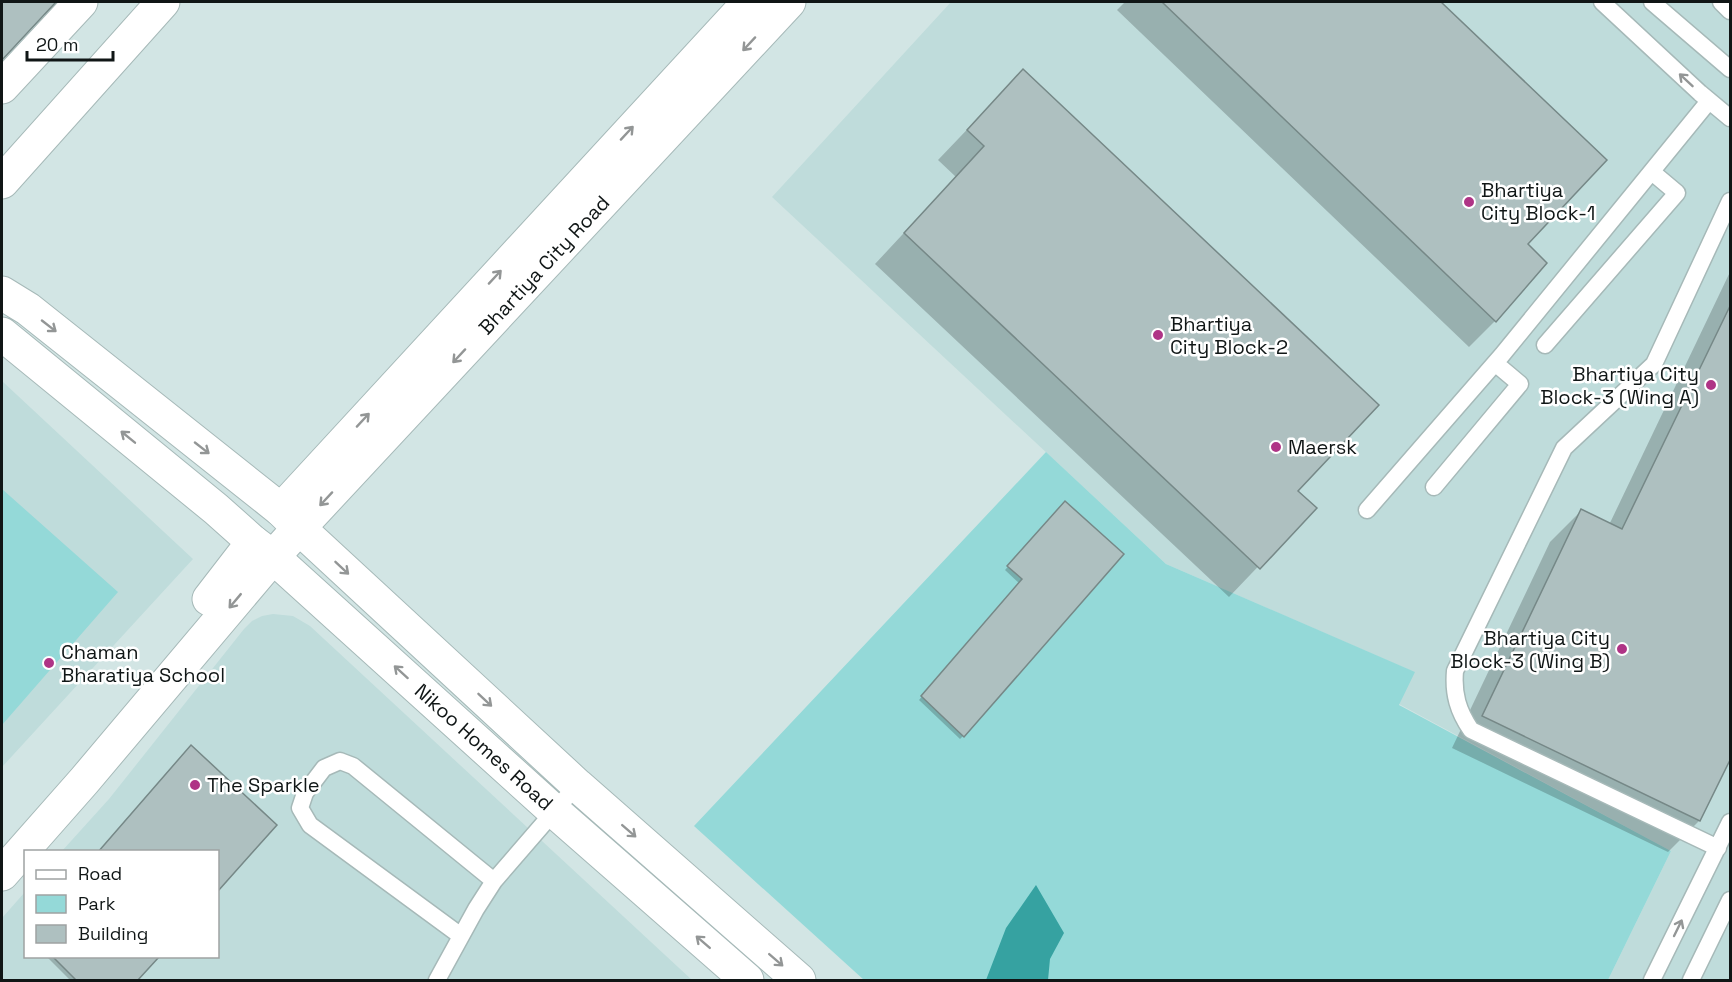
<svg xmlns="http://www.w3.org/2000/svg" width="1732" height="982" font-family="'Space Grotesk',sans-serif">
  <rect width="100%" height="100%" fill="#d2e5e4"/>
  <!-- built -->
  <path fill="#bfdcdb" d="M951 2H1730V980H1608L1671 851 1399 704 1414 672 1166 564 772 197Z
    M2 381 193 559 2 767Z
    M273 614 293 616 310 626 692 980H2V918L25 892 26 956H218V852L62 851 109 799 244 629 252 621 262 616Z"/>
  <!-- green -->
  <path fill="#94d9d8" d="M1046 452 1166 564 1415 672 1399 705 1671 851 1608 980H864L694 826Z
    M2 489 118 592 2 725Z"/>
  <!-- water -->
  <path fill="#36a2a1" d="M1036 885 1064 933 1050 959 1048 980H986L1006 928Z"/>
  <!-- shadow -->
  <path fill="#0003" d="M2 2H64L51 14 40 16 2 58Z
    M1125 2H1439L1605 160 1525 244 1495 321 1469 347 1117 10Z
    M1023 71 1296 491 1314 508 1229 597 875 264 956 177 938 160Z
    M1730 272V754L1699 821 1668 852 1452 748 1550 542 1581 511 1609 525Z
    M1065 503 963 736 960 739 919 700 1020 584 1005 570Z
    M275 825 218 889V852Z
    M46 956H156L135 980H70Z"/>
  <!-- building -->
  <path fill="#aec0c0" stroke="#768887" stroke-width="1.5" d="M2 2H56L2 60Z
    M1162 2H1441L1607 160 1528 244 1547 263 1496 322Z
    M1023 69 1379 405 1298 491 1317 508 1260 569 904 233 984 146 967 130Z
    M1731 304V758L1700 821 1482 716 1581 509 1622 529Z
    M1065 501 1124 554 964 737 921 696 1022 579 1007 566Z
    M191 745 277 825 218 891V852H98Z
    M53 957H159L137 981H77Z"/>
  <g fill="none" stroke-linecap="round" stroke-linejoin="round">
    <!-- lane casing -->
    <g stroke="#a6b9b8" stroke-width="19">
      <path id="lane" d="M1602 2 1700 93 1730 118
        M1652 2 1730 69
        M1721 2 1730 11
        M1545 345 1677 193 1652 172
        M1434 487 1520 384 1495 363
        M1367 510 1502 355 1709 101
        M1718 848 1471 730C1458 711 1453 694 1455 671L1564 448 1654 364 1730 201
        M461 936 310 825 300 808 305 793 324 768 340 761 353 766 494 881
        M437 980 476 909 494 881 577 785
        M1652 980 1730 822
        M1691 980 1730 900"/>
    </g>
    <!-- street casing -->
    <g stroke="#a6b9b8" stroke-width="35">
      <path id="street" d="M2 87 81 2
        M2 182 163 2
        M2 293 28 309 281 510 299 528 273 557 253 542 216 509 2 334"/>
    </g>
    <!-- secondary casing -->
    <g stroke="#a6b9b8" stroke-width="35">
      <path id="secondary" d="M789 2 299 528 577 785 799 980
        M281 510 749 2
        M209 599 253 542
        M2 874 84 781 273 557 554 811 747 980"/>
    </g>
    <!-- lane -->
    <use href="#lane" stroke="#fff" stroke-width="16"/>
    <!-- street -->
    <use href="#street" stroke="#fff" stroke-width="33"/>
    <!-- secondary -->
    <use href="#secondary" stroke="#fff" stroke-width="33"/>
  </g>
  <!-- one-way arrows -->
  <defs><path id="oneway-shaft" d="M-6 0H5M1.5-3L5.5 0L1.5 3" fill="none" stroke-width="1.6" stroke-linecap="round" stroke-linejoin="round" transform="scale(1.5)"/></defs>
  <g stroke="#939696">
    <use href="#oneway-shaft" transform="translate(749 44) rotate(133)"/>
    <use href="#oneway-shaft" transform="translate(1686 80) rotate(-137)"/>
    <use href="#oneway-shaft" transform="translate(627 133) rotate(-47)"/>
    <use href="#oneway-shaft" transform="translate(495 277) rotate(-47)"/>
    <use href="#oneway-shaft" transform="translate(49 326) rotate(38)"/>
    <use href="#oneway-shaft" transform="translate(459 356) rotate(133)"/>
    <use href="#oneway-shaft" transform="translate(363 420) rotate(-47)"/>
    <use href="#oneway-shaft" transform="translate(128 437) rotate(-141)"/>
    <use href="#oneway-shaft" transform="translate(202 448) rotate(38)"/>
    <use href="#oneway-shaft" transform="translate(326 499) rotate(133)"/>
    <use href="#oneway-shaft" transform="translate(342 568) rotate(43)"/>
    <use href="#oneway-shaft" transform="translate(235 601) rotate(130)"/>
    <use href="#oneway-shaft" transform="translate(401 672) rotate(-138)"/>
    <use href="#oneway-shaft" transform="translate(485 700) rotate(43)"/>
    <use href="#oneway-shaft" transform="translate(629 831) rotate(41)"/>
    <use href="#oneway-shaft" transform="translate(1678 928) rotate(-64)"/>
    <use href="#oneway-shaft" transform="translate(703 942) rotate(-139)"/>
    <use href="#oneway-shaft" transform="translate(776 960) rotate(41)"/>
  </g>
  <!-- markers -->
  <g fill="#af3486" stroke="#fff" stroke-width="2">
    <circle cx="1469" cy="202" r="6"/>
    <circle cx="1158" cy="335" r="6"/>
    <circle cx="1711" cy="385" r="6"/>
    <circle cx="1276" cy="447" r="6"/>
    <circle cx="1622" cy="649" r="6"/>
    <circle cx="49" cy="663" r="6"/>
    <circle cx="195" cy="785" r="6"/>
  </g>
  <g text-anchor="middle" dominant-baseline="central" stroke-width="5" stroke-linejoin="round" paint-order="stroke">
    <!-- poi labels -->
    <g font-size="20" fill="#101616" stroke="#fff" text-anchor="start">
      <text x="1481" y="190">Bhartiya<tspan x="1481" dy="23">City Block-1</tspan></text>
      <text x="1170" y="324">Bhartiya<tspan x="1170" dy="23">City Block-2</tspan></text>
      <text x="1699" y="374" text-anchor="end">Bhartiya City<tspan x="1699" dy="23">Block-3 (Wing A)</tspan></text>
      <text x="1288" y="447">Maersk</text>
      <text x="1610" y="638" text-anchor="end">Bhartiya City<tspan x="1610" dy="23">Block-3 (Wing B)</tspan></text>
      <text x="61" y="652">Chaman<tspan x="61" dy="23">Bharatiya School</tspan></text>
      <text x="207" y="785">The Sparkle</text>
    </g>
    <!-- street labels -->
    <g font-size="20" fill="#101616" stroke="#fff">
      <text transform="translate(544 265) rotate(-47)">Bhartiya City Road</text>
      <text transform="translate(484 747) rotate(42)">Nikoo Homes Road</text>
    </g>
  </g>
  <!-- border -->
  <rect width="1732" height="982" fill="none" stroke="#101616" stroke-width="6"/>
  <!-- legend -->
  <rect x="24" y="850" width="195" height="108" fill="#ffffff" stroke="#9fa2a2" stroke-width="1.5"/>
  <rect x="36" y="870" width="30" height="9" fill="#ffffff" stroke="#9fa2a2" stroke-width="1.5"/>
  <text x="78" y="880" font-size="18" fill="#101616">Road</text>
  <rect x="36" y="895" width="30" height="18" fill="#94d9d8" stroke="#9fa2a2" stroke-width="1.5"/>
  <text x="78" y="910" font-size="18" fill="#101616">Park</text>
  <rect x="36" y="925" width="30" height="18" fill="#aec0c0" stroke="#9fa2a2" stroke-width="1.5"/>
  <text x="78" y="940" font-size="18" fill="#101616">Building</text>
  <!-- scale -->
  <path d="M27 51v9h86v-9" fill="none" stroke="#101616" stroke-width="3"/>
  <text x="36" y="51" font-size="18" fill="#101616" stroke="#ffffff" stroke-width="4.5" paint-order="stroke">20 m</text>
</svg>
